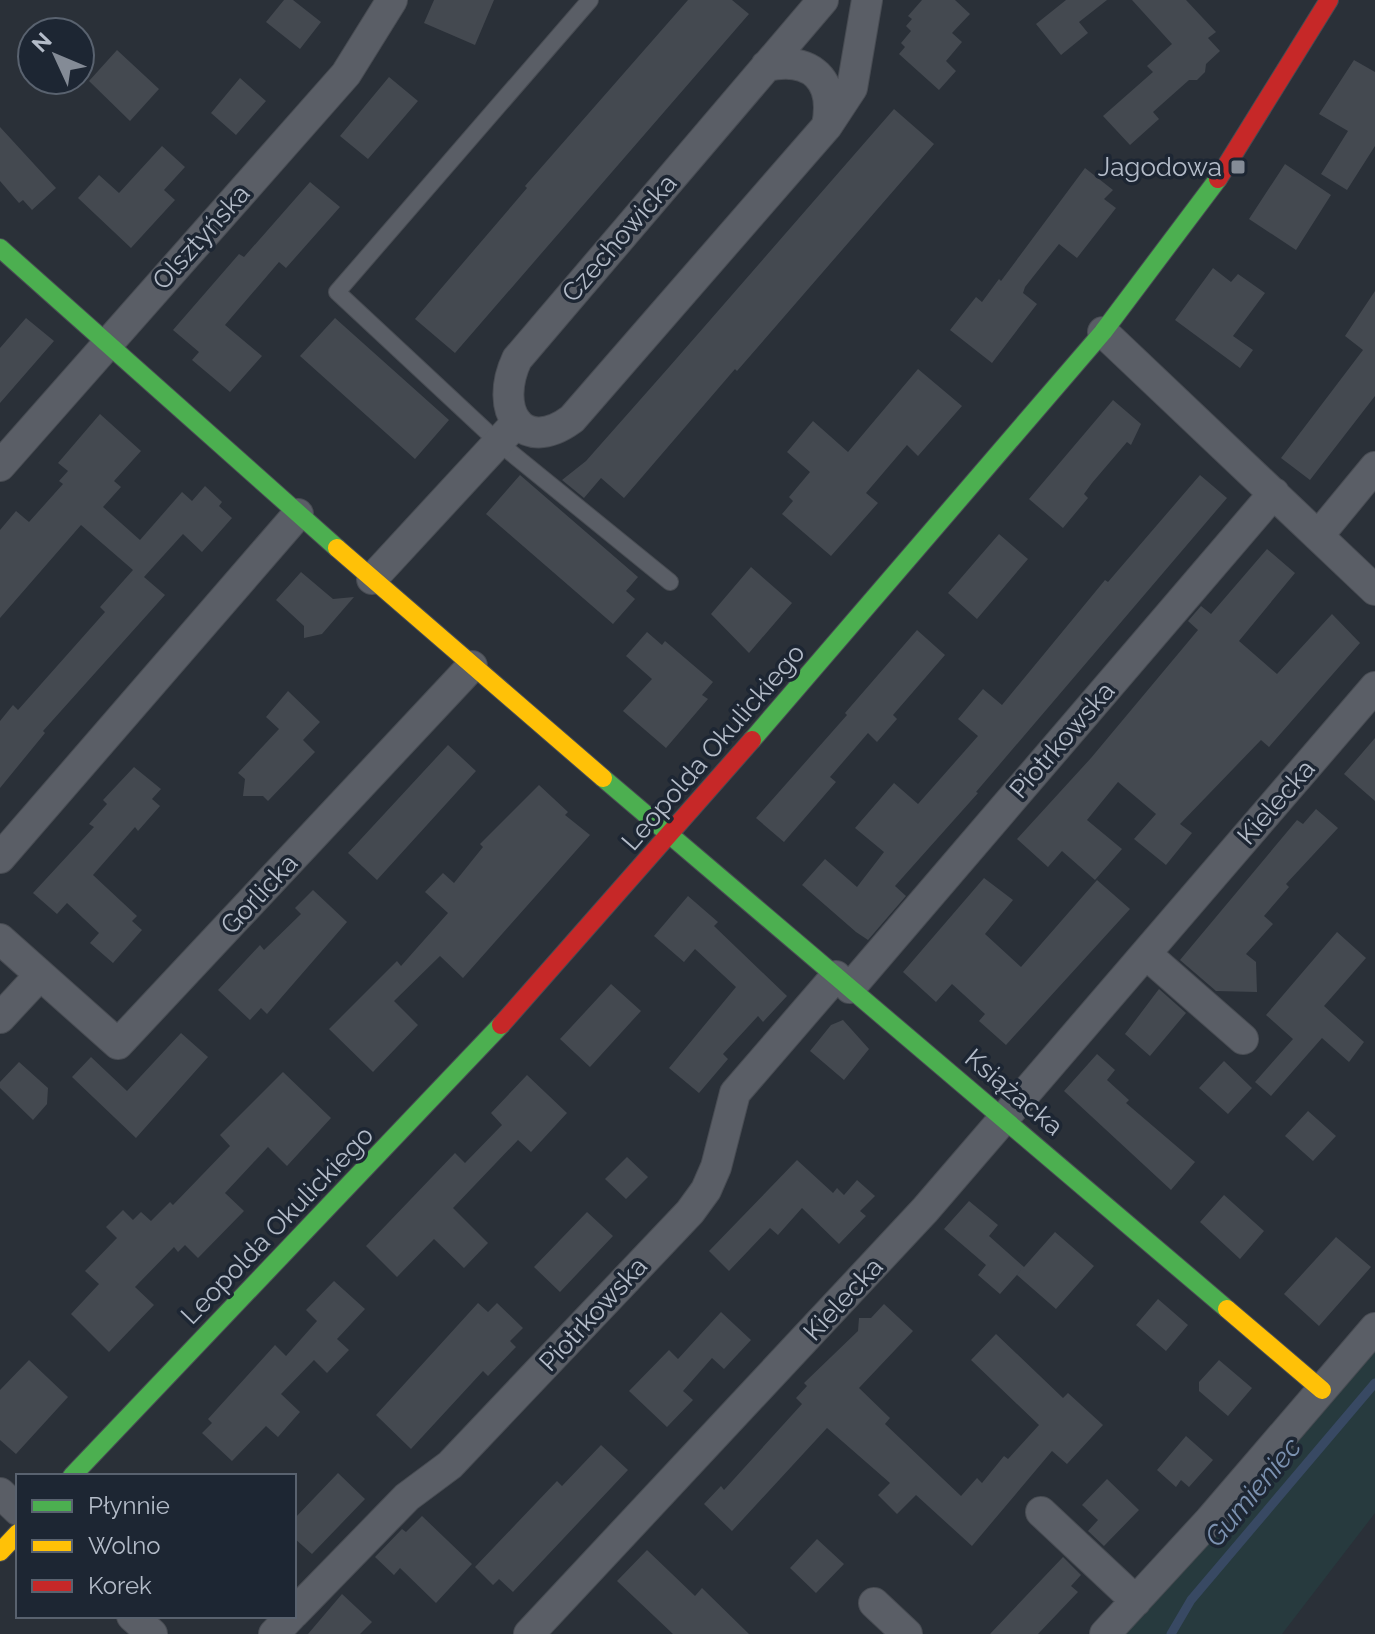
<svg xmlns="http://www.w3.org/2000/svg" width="1375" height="1634" font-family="Raleway,sans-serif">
  <rect width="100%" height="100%" fill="#2a3038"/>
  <!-- green -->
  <path fill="#273a3e" d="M1375 1350V1513L1282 1634H1119Z"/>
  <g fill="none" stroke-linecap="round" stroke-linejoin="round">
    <!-- stream -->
    <path stroke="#384963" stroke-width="9" d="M1171 1634 1191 1600 1375 1383"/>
  </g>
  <!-- building -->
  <path fill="#444950" d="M284 0H293L321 22 300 49 266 22Z
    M434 0H494L475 45 424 23Z
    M688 0H732L749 14 455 353 415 319 527 188 525 186Z
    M922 0H955L970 14 952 33 962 42 946 61 956 71 939 90 899 54 905 47 901 43 911 31 906 26 912 19 908 16Z
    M1066 0H1107L1079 22 1088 33 1061 55 1036 24Z
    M1132 0H1186L1216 32 1208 38 1220 51 1206 64 1205 72 1197 80H1189L1153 112 1159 119 1130 145 1103 116 1153 72 1147 66 1172 44Z
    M117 50 159 89 130 121 89 81Z
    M1354 60 1375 72V146L1347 190 1321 174 1348 131 1319 114Z
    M389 77 418 101 368 159 340 136Z
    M240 78 266 101 236 135 211 113Z
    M894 109 934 144 737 371 735 369 624 498 601 478 584 498 562 480 586 461 670 366Z
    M0 127 56 188 32 210 23 200 19 203 0 181Z
    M162 146 185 167 164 190 175 200 131 248 78 198 99 175 119 193Z
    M1285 164 1331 195 1296 250 1249 219Z
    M1085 168 1113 190 1104 199 1116 208 1077 258 1059 244 1025 287 1023 293 1037 304 992 363 950 330 976 297 982 302 999 279 1001 281Z
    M310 182 340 207 286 268 279 262 225 325 262 356 230 392 192 360 199 352 173 330 239 254 244 257Z
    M1213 268 1231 282 1238 274 1265 293 1233 336 1253 350 1240 368 1175 320Z
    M1375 291V396L1310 480 1281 458 1363 350 1345 336Z
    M26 318 54 341 0 403V348Z
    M335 318 449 420 415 459 300 356Z
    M918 369 962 406 918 456 907 445 866 493 878 503 831 556 782 514 793 501 789 497 810 472 787 452 813 421 848 452Z
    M1113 400 1141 424 1131 445 1127 442 1092 483 1084 494 1088 498 1063 528 1029 499Z
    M100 414 141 451 114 481 121 487 103 507 140 540 182 492 192 501 205 486 222 502 219 506 232 518 202 552 183 534 144 577 165 595 43 731 45 733 0 788V721L13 705 18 710 105 612 100 607 133 570 81 525 0 618V530L16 511 29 522 63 484 59 481 68 471 58 463Z
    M520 475 638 577 626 591 635 599 613 624 486 514Z
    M1200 475 1227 498 976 792 978 793 895 886 906 896 868 940 856 932 802 885 825 859 857 887 884 852 855 828 894 783 918 804 978 736 958 719 983 689 1002 705 1105 580 1108 582Z
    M999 534 1028 559 977 619 948 593Z
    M1267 549 1295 573 1239 641 1277 674 1332 614 1360 643 1269 747 1261 740 1180 824 1192 833 1166 865 1134 839 1156 814 1118 782 1087 820 1122 849 1095 880 1062 851 1048 867 1017 839 1091 758 1198 630 1188 621 1201 606 1211 614Z
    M751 567 792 603 749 653 711 614Z
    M301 572 333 599 354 597 322 634 304 638V626L276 600Z
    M917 630 945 655 893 715 897 719 877 742 868 733 830 777 836 782 784 842 756 818 847 715 845 713Z
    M647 632 662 645 665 641 713 682 702 695 708 699 666 748 623 711 652 679 626 656Z
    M288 691 320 722 303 740 315 752 268 801 263 796H243L245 779 238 773 279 729 266 717Z
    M1375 738V801L1344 774Z
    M448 745 476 771 377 880 348 853Z
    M134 767 161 789 152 799 160 806 138 831 135 827 93 875 137 916 132 921 142 930 113 963 90 943 99 933 67 903 57 914 33 893 94 827 89 824 107 804 103 800Z
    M539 785 568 812 565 815 590 835 463 978 440 956 394 1001 418 1025 373 1072 329 1029 397 961 401 966 448 913 425 892 443 873 454 883 483 847 480 844Z
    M1316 809 1338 828 1286 884 1289 887 1264 916 1273 924 1246 954 1256 962 1257 992 1216 991 1180 960 1297 820 1303 824Z
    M984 878 1013 900 985 934 1021 967 1097 880 1130 909 1006 1045 979 1021 985 1014 952 984 936 1002 903 972Z
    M313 890 347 922 267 1014 261 1008 250 1020 218 990 260 945 264 950 301 914 295 908Z
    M688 896 718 922 714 926 787 996 763 1022 758 1016 723 1054 728 1059 699 1093 669 1068 736 987 695 949 684 962 654 936Z
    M1337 932 1366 958 1324 1006 1364 1042 1349 1062 1322 1038 1271 1096 1255 1082 1293 1039 1266 1015Z
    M611 984 641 1011 590 1067 560 1039Z
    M1159 989 1186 1013 1150 1056 1125 1034Z
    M843 1020 869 1049 844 1080 810 1051 831 1025Z
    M181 1033 208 1057 136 1138 72 1077 91 1057 127 1091Z
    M1097 1054 1115 1070 1107 1080 1129 1100 1126 1103 1195 1162 1171 1190 1064 1091Z
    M1224 1061 1252 1088 1228 1114 1199 1088Z
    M19 1062 48 1088 47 1104 33 1120 0 1088V1082Z
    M283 1072 331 1118 287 1166 268 1147 225 1193 244 1211 198 1258 185 1245 178 1252 174 1247 135 1287 154 1305 109 1352 71 1314 99 1284 85 1271 117 1238 106 1227 123 1210 133 1220 141 1212 151 1221 170 1202 173 1205 230 1146 220 1135Z
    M527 1075 567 1113 531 1152 518 1140 453 1208 488 1243 464 1268 434 1239 397 1277 366 1246 455 1153 465 1163 502 1125 491 1113Z
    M1308 1111 1336 1136 1313 1161 1285 1136Z
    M627 1157 648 1177 626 1199 605 1179Z
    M797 1160 833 1193 837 1188 844 1195 857 1180 875 1196 860 1211 866 1216 839 1244 802 1208 778 1235 770 1228 729 1271 709 1251Z
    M1224 1195 1264 1231 1240 1259 1200 1222Z
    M969 1201 998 1225 989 1236 1024 1267 1055 1232 1094 1266 1056 1309 1017 1275 1023 1268 1000 1294 978 1275 986 1265 944 1229Z
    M587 1212 613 1236 560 1292 534 1267Z
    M1336 1237 1371 1267 1319 1326 1284 1294Z
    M334 1281 365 1309 337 1339 349 1350 327 1373 314 1360 281 1394 300 1412 278 1437 266 1426 232 1461 202 1433 212 1423 208 1419 275 1345 286 1356 317 1321 306 1310Z
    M1158 1299 1188 1325 1166 1351 1136 1325Z
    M478 1303 488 1312 497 1303 523 1328 510 1341 516 1347 488 1376 483 1371 411 1449 376 1415Z
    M884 1304 913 1331 859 1388 890 1418 885 1424 961 1496 977 1478 982 1483 1004 1456 1008 1459 1039 1425 971 1360 996 1334 1063 1398 1068 1393 1103 1425 1067 1464 1052 1451 972 1546 916 1495 897 1514 878 1495 890 1483 827 1428 732 1531 704 1504 721 1486 724 1490 802 1404 796 1398 807 1386 804 1383 858 1331 859 1318H871Z
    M721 1312 751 1340 724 1369 712 1358 683 1391 693 1400 667 1427 629 1391 669 1350 678 1359Z
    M29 1360 68 1397 16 1454 0 1440V1390Z
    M1219 1360 1252 1388 1228 1416 1199 1391V1382Z
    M1186 1436 1213 1460 1189 1487 1181 1480 1176 1487 1157 1470Z
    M601 1445 628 1470 513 1592 499 1579 493 1585 475 1567 557 1481 562 1486Z
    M338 1473 365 1499 312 1554 294 1538V1519Z
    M1107 1479 1139 1510 1104 1546 1088 1531 1098 1520 1082 1505Z
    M422 1516 472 1564 436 1603 400 1568 394 1575 375 1557 402 1529 406 1532Z
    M817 1539 844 1564 816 1593 790 1568Z
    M647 1550 695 1596 702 1588 749 1634H673L617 1581Z
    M1063 1557 1081 1575 1071 1586 1078 1592 1038 1634H990Z
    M342 1594 372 1622 360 1634H308Z"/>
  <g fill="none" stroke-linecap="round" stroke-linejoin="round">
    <!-- lane casing -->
    <g stroke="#484c53" stroke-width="18">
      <path id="lane" d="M590 0 337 292 499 443 670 582"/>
    </g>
    <!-- street casing -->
    <g stroke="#484c53" stroke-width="32">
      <path id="street" d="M823 0 517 359C493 410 522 456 572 419L827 126 852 88 867 0
        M766 66C812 56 836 80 827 126
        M1103 332 1375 590
        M0 466 346 74 392 0
        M1318 536 1375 467
        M372 579 517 422
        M0 858 298 514
        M0 939 118 1044 472 666
        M1146 954 1243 1039
        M850 988 1274 493
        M0 1018 40 975
        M0 1493 18 1510
        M1041 1512 1136 1601
        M874 1603 907 1634
        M294 1613 407 1497 450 1465 690 1212 706 1190 716 1167 735 1093 836 976
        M132 1616 152 1634
        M274 1634 291 1616
        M529 1634 925 1210 1375 687
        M1105 1634 1210 1520 1375 1328"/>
    </g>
    <!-- fast casing -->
    <g stroke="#484c53" stroke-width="20">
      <path id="fast" d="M0 248 337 548
        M752 740 1103 332 1218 179
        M603 778 1227 1309
        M72 1476 501 1025"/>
    </g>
    <!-- slow casing -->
    <g stroke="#484c53" stroke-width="20">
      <path id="slow" d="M337 548 603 778
        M1227 1309 1322 1390
        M0 1552 18 1533"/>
    </g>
    <!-- jam casing -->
    <g stroke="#484c53" stroke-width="20">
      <path id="jam" d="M1218 179 1329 0
        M501 1025 752 740"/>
    </g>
    <!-- lane -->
    <use href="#lane" stroke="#5a5e66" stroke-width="16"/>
    <!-- street -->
    <use href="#street" stroke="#5a5e66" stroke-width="30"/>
    <!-- fast -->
    <use href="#fast" stroke="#4caf50" stroke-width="18"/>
    <!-- slow -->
    <use href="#slow" stroke="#ffc107" stroke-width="18"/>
    <!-- jam -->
    <use href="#jam" stroke="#c62828" stroke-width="18"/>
  </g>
  <!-- markers -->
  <rect fill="#848b96" stroke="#1d2633" stroke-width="3" x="1230" y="159" width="16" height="16" rx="4"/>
  <g text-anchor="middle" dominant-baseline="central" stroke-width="7" stroke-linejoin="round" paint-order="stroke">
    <!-- poi labels -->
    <g font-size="26" fill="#b4bcc9" stroke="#1d2633" text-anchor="end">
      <text x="1222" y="167">Jagodowa</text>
    </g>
    <!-- street labels -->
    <g font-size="26" fill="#b4bcc9" stroke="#1d2633">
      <text transform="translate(201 237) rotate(-48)">Olsztyńska</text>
      <text transform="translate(619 238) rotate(-49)">Czechowicka</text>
      <text transform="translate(1062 740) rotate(-49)">Piotrkowska</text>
      <text transform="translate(713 747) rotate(-49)">Leopolda Okulickiego</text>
      <text transform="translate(1276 802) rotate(-49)">Kielecka</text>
      <text transform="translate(259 894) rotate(-47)">Gorlicka</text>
      <text transform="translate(1014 1092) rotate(40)">Książacka</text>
      <text transform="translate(277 1225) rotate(-46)">Leopolda Okulickiego</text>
      <text transform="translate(843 1299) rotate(-47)">Kielecka</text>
      <text transform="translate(593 1314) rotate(-47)">Piotrkowska</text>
    </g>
    <!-- water labels -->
    <g font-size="28" font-style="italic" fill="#7c92b1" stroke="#1d2633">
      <text transform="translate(1253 1492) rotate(-50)">Gumieniec</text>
    </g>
  </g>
  <!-- legend -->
  <rect x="16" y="1474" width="280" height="144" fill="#1d2633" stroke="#59626f" stroke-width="2"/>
  <rect x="32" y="1500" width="40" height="12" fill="#4caf50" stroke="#59626f" stroke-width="2"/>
  <text x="88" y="1514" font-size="24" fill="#b4bcc9">Płynnie</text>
  <rect x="32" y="1540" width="40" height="12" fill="#ffc107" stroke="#59626f" stroke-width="2"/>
  <text x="88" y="1554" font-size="24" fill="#b4bcc9">Wolno</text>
  <rect x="32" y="1580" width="40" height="12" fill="#c62828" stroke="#59626f" stroke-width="2"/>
  <text x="88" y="1594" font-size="24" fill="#b4bcc9">Korek</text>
  <!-- north arrow -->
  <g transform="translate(56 56) rotate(314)"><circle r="38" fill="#1d2633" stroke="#59626f" stroke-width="2"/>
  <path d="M0-6L14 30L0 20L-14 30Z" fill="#848b96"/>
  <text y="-12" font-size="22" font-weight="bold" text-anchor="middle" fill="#b4bcc9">N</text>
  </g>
</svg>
